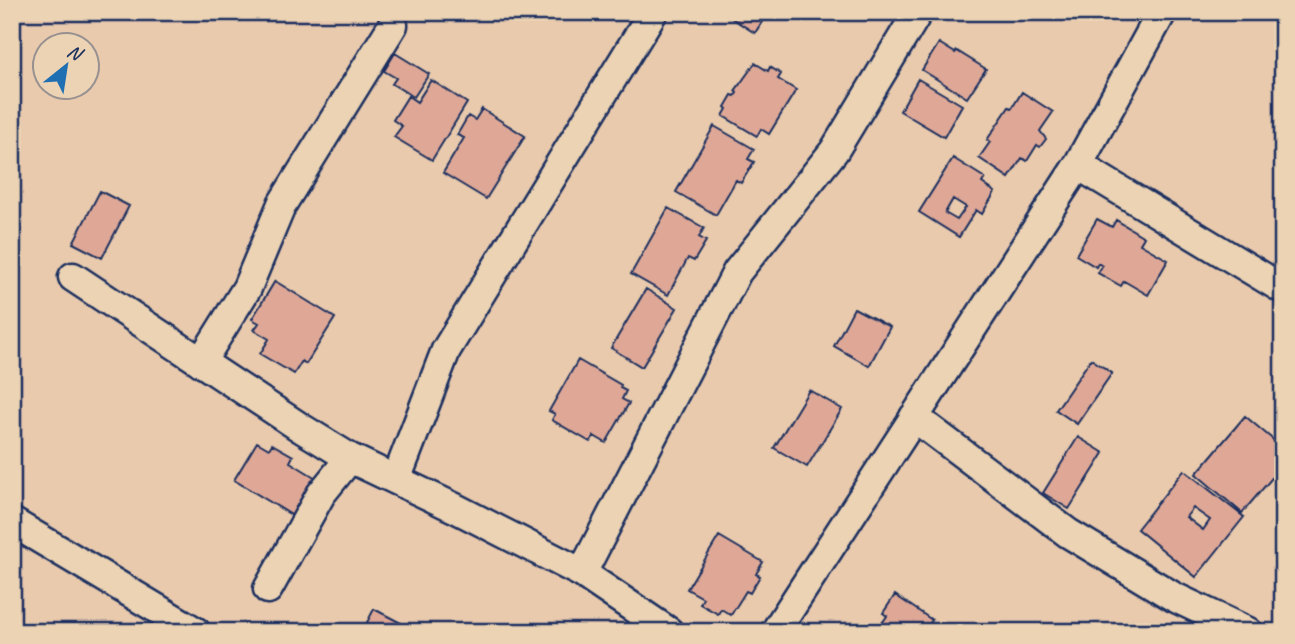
<svg xmlns="http://www.w3.org/2000/svg" width="1295" height="644" font-family="Caveat,sans-serif">
  <rect width="100%" height="100%" fill="#e9caad"/>
  <filter id="ink" filterUnits="userSpaceOnUse"><feTurbulence type="fractalNoise" baseFrequency=".0143" numOctaves="2"/><feDisplacementMap in="SourceGraphic" scale="14" xChannelSelector="R" yChannelSelector="G"/><feConvolveMatrix kernelMatrix="1 2 1 2 8 2 1 2 1" color-interpolation-filters="sRGB"/></filter>
  <g filter="url(#ink)">
    <!-- building -->
    <path fill="#dfa896" stroke="#1b2f5e" stroke-width="2" fill-rule="evenodd" d="M722 12H768L755 33Z
      M939 43 955 53 957 51 986 69 967 98 922 70Z
      M395 53 429 74 414 97 392 84 396 78 384 71Z
      M755 63 768 71 770 67 781 74 778 79 796 90 769 134 761 129 757 136 723 116 727 109 725 107 732 95 735 96 737 93 735 91Z
      M918 79 962 105 944 137 900 111Z
      M431 80 467 103 432 160 394 137 402 126 393 120 408 96 417 102Z
      M1022 92 1053 112 1040 131 1046 139 1040 147 1037 145 1027 161 1022 158 1009 178 979 158 990 142 987 140 1009 107 1012 108Z
      M482 109 525 136 486 199 443 173 464 138 457 135 468 116 475 120Z
      M714 126 754 149 748 159 754 162 741 183 736 180 716 215 676 192Z
      M953 158 985 178 982 183 995 192 982 214 976 210 959 237 919 212ZM953 199 966 207 957 220 945 213Z
      M100 191 129 206 102 258 73 243Z
      M668 208 704 228 699 237 706 241 694 261 688 258 668 295 631 274Z
      M1097 219 1112 227 1116 220 1144 237 1140 244 1168 260 1148 295 1124 281 1121 286 1098 273 1102 266 1098 263 1096 267 1076 255Z
      M275 281 335 318 306 364 302 361 294 374 260 354 269 339 254 330 259 323 252 319Z
      M646 289 677 308 642 367 611 348Z
      M854 308 890 327 869 366 834 346Z
      M1091 359 1112 373 1077 424 1056 410Z
      M578 360 621 385 620 388 626 391 622 399 629 403 606 443 594 436 590 442 552 420 555 414 549 411Z
      M809 390 842 409 807 467 774 448Z
      M1245 416 1283 448V465L1242 513 1196 474Z
      M1078 437 1104 453 1069 509 1043 493Z
      M257 442 269 449 272 444 293 456 290 462 321 481 298 519 234 480Z
      M1184 470 1244 517 1196 577 1137 529ZM1193 508 1210 520 1203 530 1186 517Z
      M719 536 763 562 756 574 760 576 750 593 746 591 731 615 721 609 718 614 700 604 703 598 687 589Z
      M895 595 932 620 925 632H876L887 616 883 613Z
      M374 609 418 632H362Z"/>
    <g fill="none" stroke-linecap="round" stroke-linejoin="round">
      <!-- minor casing -->
      <g stroke="#1b2f5e" stroke-width="33">
        <path id="minor" d="M1078 165 1283 289
          M73 277 301 428 350 458 455 508 582 573 669 632
          M201 362 247 288 282 204 393 25
          M914 417 1068 533 1174 597 1248 632
          M396 480 446 350 653 12
          M12 522 196 632
          M582 573 737 272 834 151 918 12
          M268 589 321 494 350 458
          M775 632 1078 165 1162 12"/>
      </g>
      <!-- minor -->
      <use href="#minor" stroke="#ebd3b3" stroke-width="28"/>
    </g>
  </g>
  <!-- margin -->
  <rect width="1295" height="644" fill="none" stroke="#ebd3b3" stroke-width="42"/>
  <rect x="21" y="21" width="1253" height="602" fill="none" stroke="#1b2f5e" stroke-width="2.5" filter="url(#ink)"/>
  <!-- north arrow -->
  <g transform="translate(66 66) rotate(30)"><circle r="33" fill="#ebd3b3" stroke="#989191" stroke-width="2"/>
  <path d="M0-5L12 26L0 18L-12 26Z" fill="#1f6fb2"/>
  <text y="-10" font-size="19" font-weight="bold" text-anchor="middle" fill="#1b2f5e">N</text>
  </g>
</svg>
